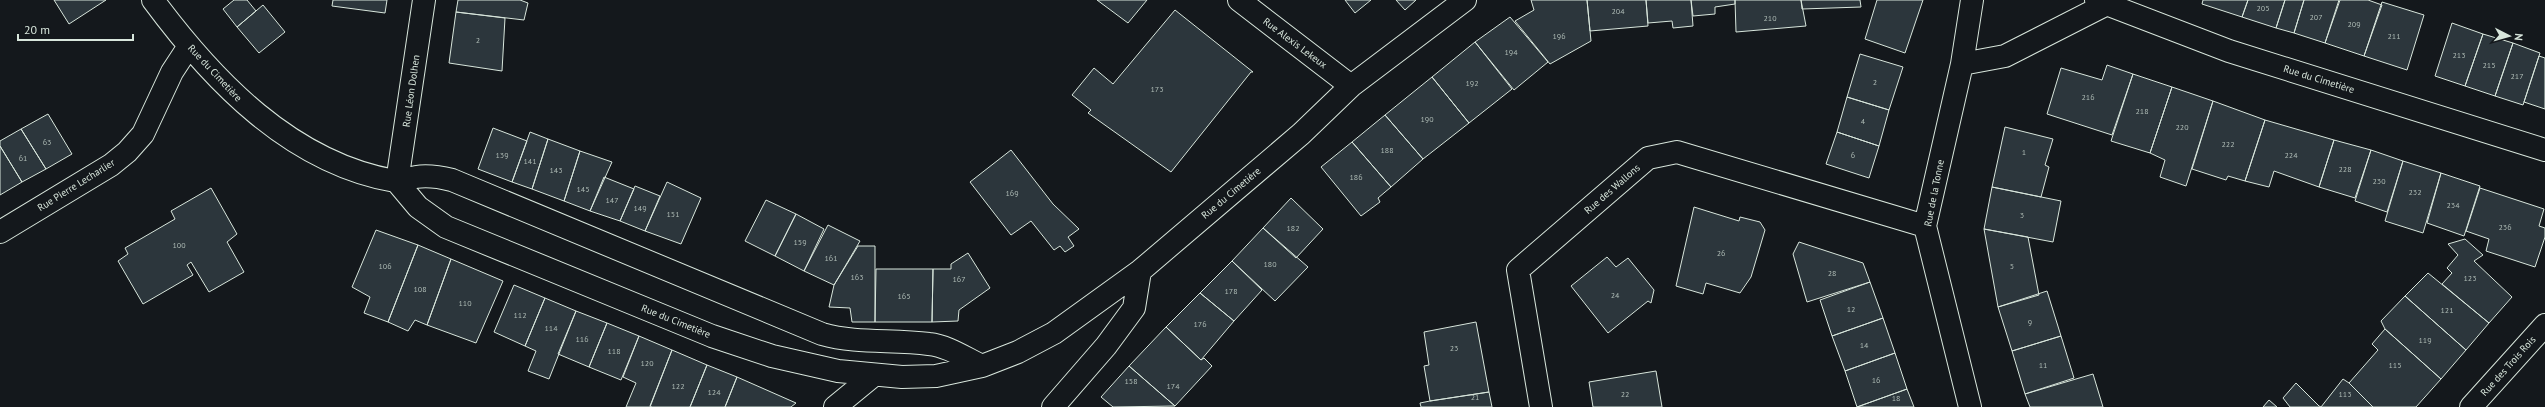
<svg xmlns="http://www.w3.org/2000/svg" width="2545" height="407" font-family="'PT Sans',sans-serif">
  <rect width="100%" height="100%" fill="#14181c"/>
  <!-- building -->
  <path fill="#2c363c" stroke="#d8e6dc" d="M54 0H106L69 24Z
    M234 0H247L256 11 237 27 223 9Z
    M333 0H387L385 13 332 6Z
    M458 0H520L528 3 524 20 456 12Z
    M1097 0H1147L1128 23Z
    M1345 0H1371L1355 13Z
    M1396 0H1416L1405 10Z
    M1531 0H1587L1591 41 1550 64 1515 21 1534 10Z
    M1587 0H1646L1648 26 1590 31Z
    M1646 0H1691L1693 26 1673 28 1672 21 1648 23Z
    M1691 0H1735V4L1715 7V14L1693 16Z
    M1735 0H1801L1806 26 1736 32Z
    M1801 0H1860L1861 7 1802 9Z
    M1877 0H1923L1905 53 1865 39Z
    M2203 0H2248L2242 17 2202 4Z
    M2248 0H2285L2276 28 2242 17Z
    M2285 0H2304L2294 33 2276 28Z
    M2304 0H2339L2325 43 2294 33Z
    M2340 0H2368L2382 5 2364 56 2325 43Z
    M2382 2 2424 15 2407 70 2364 56Z
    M263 5 285 32 259 53 237 27Z
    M1175 10 1253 72H1251L1171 172 1088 113 1091 110 1072 95 1094 68 1113 84Z
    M456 12 505 18 502 71 449 63Z
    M1510 17 1548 62 1514 90 1475 42Z
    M2452 23 2483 34 2465 86 2435 76Z
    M2483 34 2513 43 2495 96 2465 86Z
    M1475 42 1512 89 1469 123 1432 77Z
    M2513 43 2540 53 2523 105 2495 96Z
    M1860 54 1903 67 1889 110 1847 97Z
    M2539 56 2545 58V109L2524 102Z
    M2107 65 2133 74 2112 135 2047 114 2061 68 2102 80Z
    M2133 74 2172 87 2150 153 2111 141Z
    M1432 77 1469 123 1423 159 1385 115Z
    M2172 87 2213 101 2186 186 2160 177 2165 160 2150 153Z
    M1847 97 1889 110 1879 146 1837 132Z
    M2213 101 2265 120 2245 181 2228 176 2226 180 2192 169Z
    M48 114 72 154 46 169 21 129Z
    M1385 115 1423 159 1391 187 1352 142Z
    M2265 120 2334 140 2319 187 2274 171 2269 187 2245 181Z
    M2005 127 2053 139 2045 165 2049 167 2041 197 1992 187Z
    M493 128 527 141 512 182 478 169Z
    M21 129 46 169 22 182 0 146V141Z
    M530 132 548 139 532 189 512 182Z
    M1837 132 1879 146 1869 178 1826 164Z
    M548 139 580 151 564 201 532 189Z
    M2334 140 2371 150 2355 198 2319 187Z
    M1352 142 1391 187 1378 198 1380 202 1361 216 1321 167Z
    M0 146 22 182 0 195Z
    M1011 150 1053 204 1079 229 1068 237 1074 246 1065 252 1060 246 1054 250 1031 221 1011 235 970 182Z
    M2371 150 2403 161 2387 212 2355 201Z
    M580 151 612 162 590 211 564 201Z
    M2403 161 2441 173 2423 233 2385 221Z
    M2441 173 2480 186 2464 236 2427 223Z
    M604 177 634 189 620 221 590 211Z
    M667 182 701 198 681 244 645 231Z
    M635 186 660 196 645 231 620 221Z
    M1992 187 2061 201 2053 242 1984 229Z
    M211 188 237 234 227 242 244 272 209 292 191 262 187 265 193 275 143 304 118 261 128 254 125 248 175 219 171 211Z
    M2480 188 2544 209 2539 226 2545 228V237L2535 267 2486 251 2489 239 2466 231Z
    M1291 198 1323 229 1296 258 1263 228Z
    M766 200 796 214 775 256 745 241Z
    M1694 207 1739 221 1740 217 1760 222 1765 230 1751 277 1740 293 1706 283 1703 294 1676 286Z
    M796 214 824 229 804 271 775 256Z
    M828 225 860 241 834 285 804 271Z
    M1263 228 1308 267 1275 301 1232 261Z
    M1984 229 2028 237 2039 295 1998 307Z
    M376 230 418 245 388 322 364 313 370 297 352 287Z
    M2465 239 2483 255 2474 261 2512 297 2489 323 2442 284 2452 273 2447 268 2458 255 2448 244Z
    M1799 242 1863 263 1870 282 1807 302 1793 254Z
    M418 245 451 259 427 325 415 320 408 331 388 322Z
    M858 246H875V322H852L850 308 829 307 834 285Z
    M968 253 990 288 959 310 958 321 932 322 933 269H951V264Z
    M1607 257 1616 267 1628 258 1654 290 1651 303 1648 301 1608 333 1571 286Z
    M451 259 503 281 476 343 427 325Z
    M1232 261 1262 290 1234 321 1200 293Z
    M876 269H933L932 322H875Z
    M2428 273 2489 323 2466 350 2405 296Z
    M1870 282 1883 318 1832 336 1820 300Z
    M514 285 545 298 525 346 494 332Z
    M2047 291 2061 336 2012 351 1998 307Z
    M1200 293 1234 321 1201 360 1166 327Z
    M2405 296 2466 350 2441 379 2385 329 2381 321Z
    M545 298 576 311 549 379 528 371 536 351 525 346Z
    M576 311 607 323 589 367 558 354Z
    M1883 318 1895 353 1845 371 1832 336Z
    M1476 322 1489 392 1430 401 1424 366 1429 365 1424 332Z
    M607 323 639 336 621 380 589 367Z
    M1166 327 1201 360 1204 358 1212 366 1175 406 1129 366Z
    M2385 329 2441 379 2416 407H2373L2349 383 2378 350 2372 344Z
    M639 336 672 350 650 407H626L636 383 623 377Z
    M2061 336 2074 378 2025 394 2012 351Z
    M672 350 707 365 690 407H652L650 406Z
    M1895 353 1907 389 1857 407 1845 371Z
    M707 365 737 377 725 407H690Z
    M1129 366 1175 406 1113 407 1101 397Z
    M1656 371 1662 407H1593L1589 382Z
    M2093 374 2103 407H2030L2025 394Z
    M737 377 796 403 791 407H725Z
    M2343 379 2349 383 2373 407H2321Z
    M2296 383 2319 406 2321 407H2290L2283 398Z
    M1907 389 1914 407H1857Z
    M1489 392 1492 407H1421L1420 403 1430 401Z
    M2269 400 2277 407H2263Z"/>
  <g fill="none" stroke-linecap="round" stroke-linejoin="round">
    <!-- minor casing -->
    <g stroke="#d8e6dc" stroke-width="24">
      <path id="minor" d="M153 0C213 81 291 163 395 181 402 182 410 178 416 177 428 175 440 177 452 180L822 334C857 344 893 339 929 344 948 346 965 358 982 366
        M1239 0 1351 86
        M2096 0 2229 51 2545 150
        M1962 64 2005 56 2109 3
        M397 182 418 207 446 227 712 336 772 356 838 371 902 377 936 376 982 366 1018 352 1054 333 1140 271 1301 134 1351 86 1465 0
        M397 182 424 0
        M0 232 111 165 127 152 143 134 172 72 189 46
        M835 407 874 375
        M1053 407 1106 346 1134 308 1140 271
        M1541 407 1518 270 1648 158 1677 152 1925 226
        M1970 407 1925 226 1962 64 1972 0
        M2471 407 2545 325"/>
    </g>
    <!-- minor -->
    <use href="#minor" stroke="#14181c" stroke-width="22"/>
  </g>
  <g text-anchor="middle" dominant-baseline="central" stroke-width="3" stroke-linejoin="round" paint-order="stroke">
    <!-- number labels -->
    <g font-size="8" fill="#adbab4">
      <text x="2263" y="8">205</text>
      <text x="1618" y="11">204</text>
      <text x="2316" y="17">207</text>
      <text x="1770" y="18">210</text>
      <text x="2354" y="24">209</text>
      <text x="1559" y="36">196</text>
      <text x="2394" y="36">211</text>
      <text x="478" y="40">2</text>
      <text x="1511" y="52">194</text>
      <text x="2459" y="55">213</text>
      <text x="2489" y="65">215</text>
      <text x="2517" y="76">217</text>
      <text x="1875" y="82">2</text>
      <text x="1472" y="83">192</text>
      <text x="1157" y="89">173</text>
      <text x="2088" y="97">216</text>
      <text x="2142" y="111">218</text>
      <text x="1427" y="119">190</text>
      <text x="1863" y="121">4</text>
      <text x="2182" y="127">220</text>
      <text x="47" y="142">63</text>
      <text x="2228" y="144">222</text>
      <text x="1387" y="150">188</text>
      <text x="2024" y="152">1</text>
      <text x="502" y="155">139</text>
      <text x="1853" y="155">6</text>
      <text x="2291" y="155">224</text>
      <text x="23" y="158">61</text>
      <text x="530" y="161">141</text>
      <text x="2345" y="169">228</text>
      <text x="556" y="170">143</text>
      <text x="1356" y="177">186</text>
      <text x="2379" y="181">230</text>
      <text x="583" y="189">145</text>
      <text x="2415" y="192">232</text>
      <text x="1012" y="193">169</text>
      <text x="612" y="200">147</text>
      <text x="2453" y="205">234</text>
      <text x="640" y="208">149</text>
      <text x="673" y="214">151</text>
      <text x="2022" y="215">3</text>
      <text x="2505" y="227">236</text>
      <text x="1293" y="228">182</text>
      <text x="800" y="242">159</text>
      <text x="179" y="245">100</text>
      <text x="1721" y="253">26</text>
      <text x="831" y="258">161</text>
      <text x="1270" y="264">180</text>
      <text x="385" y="266">106</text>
      <text x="2012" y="266">5</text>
      <text x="1832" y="273">28</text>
      <text x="857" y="277">163</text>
      <text x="2470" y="278">123</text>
      <text x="959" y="279">167</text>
      <text x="420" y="289">108</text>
      <text x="1231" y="291">178</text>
      <text x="1615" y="295">24</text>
      <text x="904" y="296">165</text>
      <text x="465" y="303">110</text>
      <text x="1851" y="309">12</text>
      <text x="2447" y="310">121</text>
      <text x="520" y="315">112</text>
      <text x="2030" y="322">9</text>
      <text x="1200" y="324">176</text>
      <text x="551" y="328">114</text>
      <text x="582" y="339">116</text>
      <text x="2425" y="340">119</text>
      <text x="1864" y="345">14</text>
      <text x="1454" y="348">23</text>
      <text x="614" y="351">118</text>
      <text x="647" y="363">120</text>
      <text x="2043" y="365">11</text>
      <text x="2395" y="365">115</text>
      <text x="1876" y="380">16</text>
      <text x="1131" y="381">158</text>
      <text x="678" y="386">122</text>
      <text x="1173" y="386">174</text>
      <text x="714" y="392">124</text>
      <text x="1625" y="394">22</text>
      <text x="2345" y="394">113</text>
      <text x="1475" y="397">21</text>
      <text x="1896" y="398">18</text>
    </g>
    <!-- street labels -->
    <g font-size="10" fill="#d8e6dc" stroke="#14181c">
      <text transform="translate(1295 43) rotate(37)">Rue Alexis Lekeux</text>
      <text transform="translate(215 73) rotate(47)">Rue du Cimetière</text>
      <text transform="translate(2319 79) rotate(17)">Rue du Cimetière</text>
      <text transform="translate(411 91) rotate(-82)">Rue Léon Dolhen</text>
      <text transform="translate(76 185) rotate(-32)">Rue Pierre Lecharlier</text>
      <text transform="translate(1612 189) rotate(-41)">Rue des Wallons</text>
      <text transform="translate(1231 193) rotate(-40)">Rue du Cimetière</text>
      <text transform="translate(1934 193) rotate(-79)">Rue de la Tonne</text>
      <text transform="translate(676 321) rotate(22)">Rue du Cimetière</text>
      <text transform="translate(2508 366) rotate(-48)">Rue des Trois Rois</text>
    </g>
  </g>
  <!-- north arrow -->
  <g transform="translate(2509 36) rotate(96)" stroke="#14181c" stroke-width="3" paint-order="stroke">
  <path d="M0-3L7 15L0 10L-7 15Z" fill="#d8e6dc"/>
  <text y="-6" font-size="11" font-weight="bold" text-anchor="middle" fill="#d8e6dc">N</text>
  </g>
  <!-- scale -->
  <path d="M18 34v6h115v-6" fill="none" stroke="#d8e6dc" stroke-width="2"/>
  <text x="24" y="34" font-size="12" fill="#d8e6dc" stroke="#14181c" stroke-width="3" paint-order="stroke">20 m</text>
</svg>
